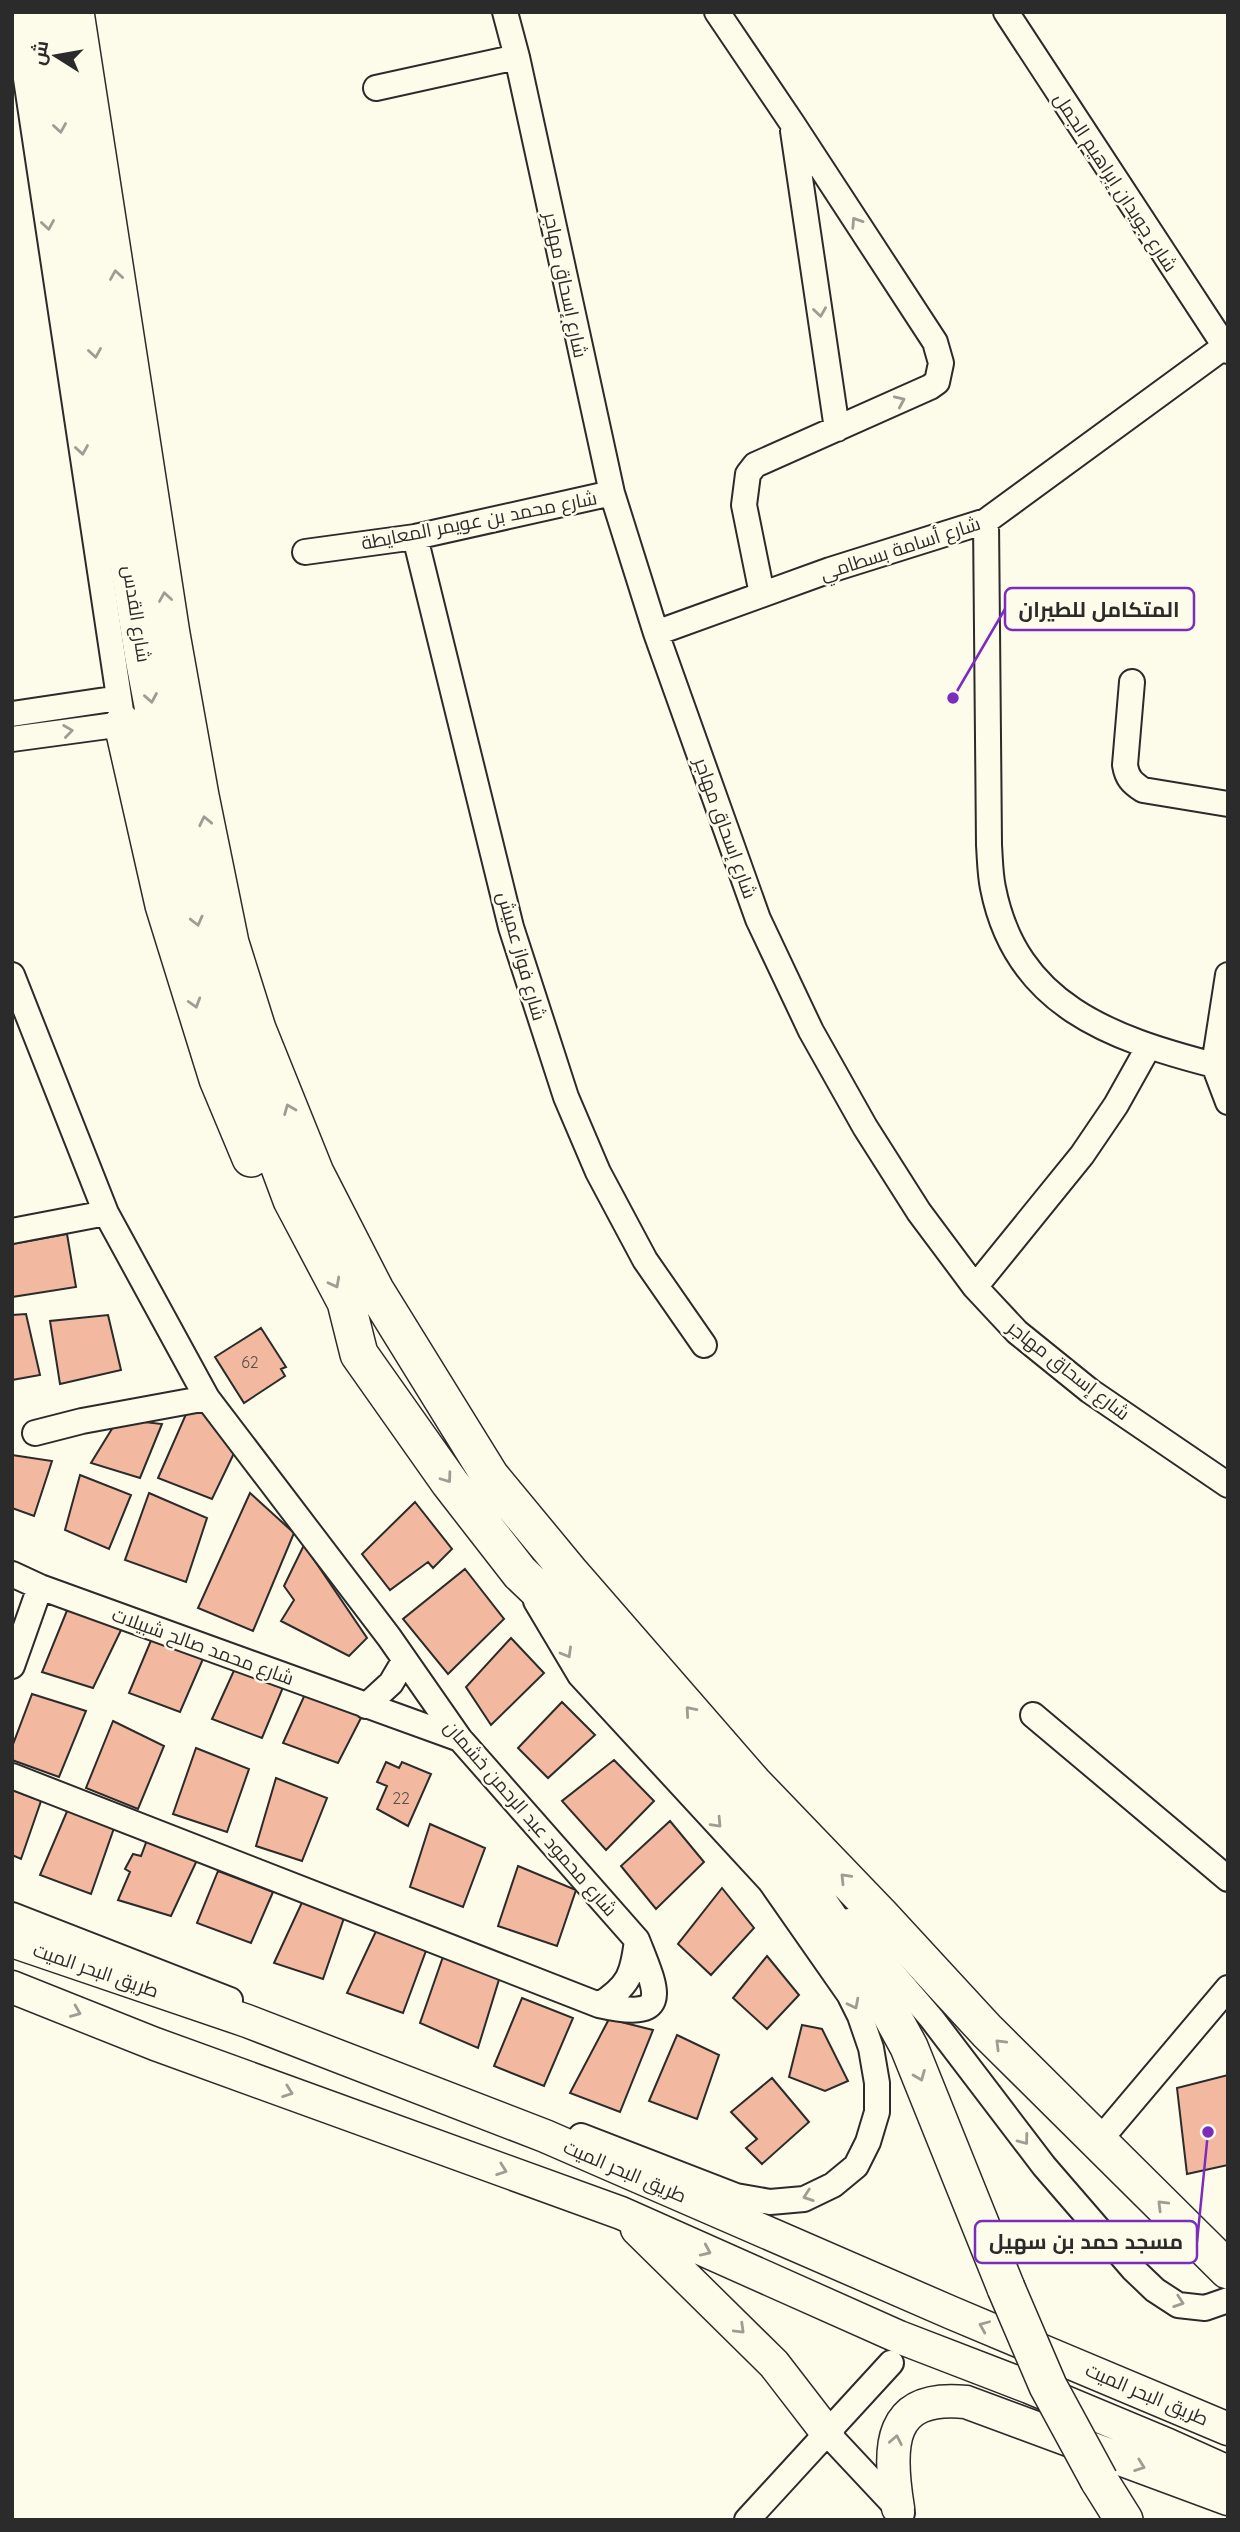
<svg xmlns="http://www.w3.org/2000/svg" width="1240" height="2532" font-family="Quicksand,Cairo,sans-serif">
  <rect width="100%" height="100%" fill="#fdfbea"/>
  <!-- building -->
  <path fill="#f2b8a0" stroke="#2b2b2b" stroke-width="2" d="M67 1234 76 1287 12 1297V1244Z
    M26 1314 40 1375 12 1380V1315Z
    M108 1315 121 1370 60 1384 50 1321Z
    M261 1328 286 1367 281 1369 285 1376 244 1403 215 1357Z
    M190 1405 214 1415 236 1449 212 1499 158 1478Z
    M118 1419 162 1424 140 1478 91 1463Z
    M12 1455 52 1461 34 1516 12 1508Z
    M80 1475 131 1495 109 1549 65 1530Z
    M149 1493 207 1518 186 1582 125 1560Z
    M250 1493 294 1533 253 1631 198 1608Z
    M415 1502 452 1549 433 1568 428 1562 390 1590 362 1554Z
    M304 1545 367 1638 349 1656 281 1621 294 1600 284 1586Z
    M465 1569 504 1619 448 1674 403 1619Z
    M68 1608 123 1626 93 1688 42 1672Z
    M152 1638 203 1659 180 1712 129 1693Z
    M511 1638 544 1673 491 1725 466 1687Z
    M236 1666 284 1685 262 1738 212 1719Z
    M306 1692 363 1714 338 1763 283 1743Z
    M32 1694 86 1711 59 1777 12 1760V1747Z
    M562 1702 595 1735 548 1778 518 1748Z
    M113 1721 164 1746 138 1809 86 1788Z
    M196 1748 249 1769 227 1832 173 1814Z
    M614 1760 654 1801 606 1850 562 1801Z
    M386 1762 399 1768 402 1762 431 1774 408 1826 377 1809 387 1786 377 1782Z
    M276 1778 327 1798 302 1861 256 1846Z
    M12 1790 41 1801 21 1859 12 1855Z
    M68 1809 114 1828 91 1894 40 1875Z
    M670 1821 704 1862 656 1909 621 1866Z
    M430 1824 485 1848 463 1907 410 1887Z
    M147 1840 198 1858 171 1916 118 1900 130 1872 125 1869 133 1854 141 1856Z
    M518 1866 576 1890 557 1946 498 1926Z
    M218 1871 273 1892 251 1943 197 1923Z
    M722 1888 754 1928 711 1975 678 1944Z
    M304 1898 345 1915 323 1979 274 1963Z
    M377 1929 427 1948 403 2013 347 1993Z
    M445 1951 501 1973 478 2048 420 2023Z
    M767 1956 799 1995 767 2029 733 1998Z
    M522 1998 573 2018 544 2086 494 2066Z
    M609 2019 653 2030 620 2112 570 2093Z
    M802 2025 822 2029 848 2081 825 2091 789 2077Z
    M677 2035 719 2055 697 2119 649 2101Z
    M1228 2075V2165L1187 2174 1177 2088Z
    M772 2078 809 2122 762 2164 746 2148 757 2139 731 2112Z"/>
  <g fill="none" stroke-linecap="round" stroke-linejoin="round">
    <!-- minor casing -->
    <g stroke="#2b2b2b" stroke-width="28">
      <path id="minor" d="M505 12 517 57 612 493 656 633 758 919 811 1031 865 1127 919 1212 975 1287 1017 1332 1090 1391 1228 1485
        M717 12 792 123 935 342 941 363 937 382 930 387 755 465 748 474 744 505 762 594
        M1006 12 1228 351
        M376 88 517 57
        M793 131 837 429
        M986 521 989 845C990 859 990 874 993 888 1016 1005 1110 1038 1214 1065
        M415 537 511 927 566 1097 598 1172 645 1260 704 1345
        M305 552 415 537 612 493
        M656 633 830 570 986 521 1228 344
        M1132 682 1125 765C1127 778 1132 783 1143 790L1228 804
        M12 714 119 698
        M12 739 123 724 16 12
        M12 975 106 1213 207 1398 389 1637 460 1739 637 1940C657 1991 674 2022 599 2005L12 1776
        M1228 975 1214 1065 1228 1102
        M12 1231 106 1213
        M975 1287 1082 1155 1116 1105 1149 1046
        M35 1433 82 1421 207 1398
        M12 1574 40 1587 460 1739
        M536 1601 580 1675 770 1881 849 1994 860 2016 871 2048 877 2083V2112L868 2142 856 2166 833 2185 804 2199 770 2202 736 2196 581 2136
        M12 1666 40 1587
        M366 1706 391 1683 404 1661
        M1033 1715 1228 1879
        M12 1915 230 2000
        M848 1921 932 2019 1044 2166 1133 2269 1155 2290 1178 2305 1205 2308 1228 2300
        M599 2005C629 1986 633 1974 637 1940
        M1098 2142 1228 1988
        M828 2434 902 2513
        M747 2520 891 2363"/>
    </g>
    <!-- major casing -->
    <g stroke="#2b2b2b" stroke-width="35">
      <path id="major" d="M12 1941 247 2021 545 2136 952 2313 1228 2429
        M12 1987 155 2044 621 2213 899 2337 1029 2387 1168 2445 1228 2472
        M637 2229 774 2364 828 2434
        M898 2508C888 2447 887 2394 966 2402L1228 2499"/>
    </g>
    <!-- highway casing -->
    <g stroke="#2b2b2b" stroke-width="40">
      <path id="highway" d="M42 12 144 658 185 873 204 953 224 1017 292 1200 346 1302 359 1354 450 1483 520 1573 582 1632 612 1669 741 1809 821 1907 879 1992 909 2047 1006 2288
        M75 12 171 634 200 796 230 943 257 1029 315 1173 375 1290 490 1476 571 1574 753 1783 881 1916 987 2031 1228 2270
        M123 724 164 905 218 1079 251 1158
        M1099 2480 1124 2520"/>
    </g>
    <!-- minor -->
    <use href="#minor" stroke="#fdfbea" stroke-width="24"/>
    <!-- major -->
    <use href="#major" stroke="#fdfbea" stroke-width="32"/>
    <!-- highway -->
    <use href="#highway" stroke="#fdfbea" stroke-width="37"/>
    <!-- highway-bridge casing -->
    <g stroke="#2b2b2b" stroke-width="40" stroke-linecap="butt">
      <path id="highway-bridge" d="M1006 2288 1048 2386 1099 2480"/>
    </g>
    <!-- highway-bridge -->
    <use href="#highway-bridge" stroke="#fdfbea" stroke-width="37"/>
  </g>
  <!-- one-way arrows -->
  <defs><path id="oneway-chevron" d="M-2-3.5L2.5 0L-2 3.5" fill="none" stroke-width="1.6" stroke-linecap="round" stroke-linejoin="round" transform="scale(1.75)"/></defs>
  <g stroke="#9e9d94">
    <use href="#oneway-chevron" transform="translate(60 128) rotate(81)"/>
    <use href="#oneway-chevron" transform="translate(856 222) rotate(-123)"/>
    <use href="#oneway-chevron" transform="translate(48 225) rotate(81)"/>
    <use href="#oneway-chevron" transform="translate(116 275) rotate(-99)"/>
    <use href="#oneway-chevron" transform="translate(820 312) rotate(82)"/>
    <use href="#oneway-chevron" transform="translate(95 353) rotate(81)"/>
    <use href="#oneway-chevron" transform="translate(900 401) rotate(-24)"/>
    <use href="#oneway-chevron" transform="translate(82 450) rotate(81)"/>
    <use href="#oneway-chevron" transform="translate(165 597) rotate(-99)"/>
    <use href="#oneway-chevron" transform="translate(151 698) rotate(80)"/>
    <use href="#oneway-chevron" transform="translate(68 731) rotate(-8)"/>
    <use href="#oneway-chevron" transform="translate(205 821) rotate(-102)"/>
    <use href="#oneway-chevron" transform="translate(197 921) rotate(76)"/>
    <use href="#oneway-chevron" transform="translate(195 1003) rotate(73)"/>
    <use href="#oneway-chevron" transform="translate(289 1109) rotate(-112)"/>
    <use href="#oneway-chevron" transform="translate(335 1283) rotate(62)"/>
    <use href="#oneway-chevron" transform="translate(447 1478) rotate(54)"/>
    <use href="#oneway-chevron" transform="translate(567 1653) rotate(60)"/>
    <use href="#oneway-chevron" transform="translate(690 1711) rotate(-131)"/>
    <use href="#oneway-chevron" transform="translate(717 1823) rotate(47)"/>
    <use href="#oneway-chevron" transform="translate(845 1878) rotate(-134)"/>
    <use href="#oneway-chevron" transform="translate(854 2004) rotate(63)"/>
    <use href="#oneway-chevron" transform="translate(76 2012) rotate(22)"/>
    <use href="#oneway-chevron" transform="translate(1000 2044) rotate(-135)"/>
    <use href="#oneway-chevron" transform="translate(920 2076) rotate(68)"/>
    <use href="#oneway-chevron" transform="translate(288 2092) rotate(20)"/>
    <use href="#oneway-chevron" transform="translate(1024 2140) rotate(53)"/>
    <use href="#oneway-chevron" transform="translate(502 2170) rotate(20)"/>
    <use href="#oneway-chevron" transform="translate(808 2196) rotate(161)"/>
    <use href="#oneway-chevron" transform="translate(1162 2205) rotate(-135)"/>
    <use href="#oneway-chevron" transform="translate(706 2251) rotate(24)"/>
    <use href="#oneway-chevron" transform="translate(1179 2302) rotate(19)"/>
    <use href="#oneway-chevron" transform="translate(984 2326) rotate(-157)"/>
    <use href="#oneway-chevron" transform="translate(740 2329) rotate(44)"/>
    <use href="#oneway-chevron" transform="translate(896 2440) rotate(-79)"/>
    <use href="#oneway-chevron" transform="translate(1140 2466) rotate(20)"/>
  </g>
  <g text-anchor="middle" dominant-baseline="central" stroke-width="5" stroke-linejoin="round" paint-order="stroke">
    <!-- number labels -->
    <g font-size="16" fill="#5d4e48">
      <text x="250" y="1362">62</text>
      <text x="401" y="1798">22</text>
    </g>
    <!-- street labels -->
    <g font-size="19" fill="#2b2b2b" stroke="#fdfbea">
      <text transform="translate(1116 182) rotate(57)">شارع جويدان إبراهيم الجمل</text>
      <text transform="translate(566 285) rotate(78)">شارع إسحاق مهاجر</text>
      <text transform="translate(479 520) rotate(-11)">شارع محمد بن عويمر المعايطة</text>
      <text transform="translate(900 548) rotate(-18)">شارع أسامة بسطامي</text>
      <text transform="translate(137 614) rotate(81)">شارع القدس</text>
      <text transform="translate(726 828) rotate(70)">شارع إسحاق مهاجر</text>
      <text transform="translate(522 956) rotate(74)">شارع فواز عميش</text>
      <text transform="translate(1069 1370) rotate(38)">شارع إسحاق مهاجر</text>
      <text transform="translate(203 1646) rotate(20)">شارع محمد صالح شبيلات</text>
      <text transform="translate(531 1818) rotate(49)">شارع محمود عبد الرحمن خشمان</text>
      <text transform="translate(96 1970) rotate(19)">طريق البحر الميت</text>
      <text transform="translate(625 2171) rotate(23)">طريق البحر الميت</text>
      <text transform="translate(1147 2394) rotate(23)">طريق البحر الميت</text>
    </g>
  </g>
  <!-- callouts -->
  <path fill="none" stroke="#7b2cbf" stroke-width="2.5" d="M953 698L1005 609M1208 2132L1197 2242"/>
  <g fill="#7b2cbf" stroke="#fdfbea" stroke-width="2.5">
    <circle cx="953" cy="698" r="7"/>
    <circle cx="1208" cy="2132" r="7"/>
  </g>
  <g fill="#fdfbea" stroke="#7b2cbf" stroke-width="2.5">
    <rect x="1005" y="588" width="189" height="42" rx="7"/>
    <rect x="975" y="2221" width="222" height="42" rx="7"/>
  </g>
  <g font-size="21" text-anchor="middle" font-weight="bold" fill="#2b2b2b">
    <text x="1099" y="617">المتكامل للطيران</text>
    <text x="1086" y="2249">مسجد حمد بن سهيل</text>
  </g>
  <!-- border -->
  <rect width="1240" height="2532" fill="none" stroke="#2b2b2b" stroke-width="28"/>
  <!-- north arrow -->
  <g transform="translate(56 56) rotate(281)" stroke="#fdfbea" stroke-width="5" paint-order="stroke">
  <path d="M0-5L12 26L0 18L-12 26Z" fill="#2b2b2b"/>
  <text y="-10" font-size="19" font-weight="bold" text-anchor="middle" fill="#2b2b2b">ش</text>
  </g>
</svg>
